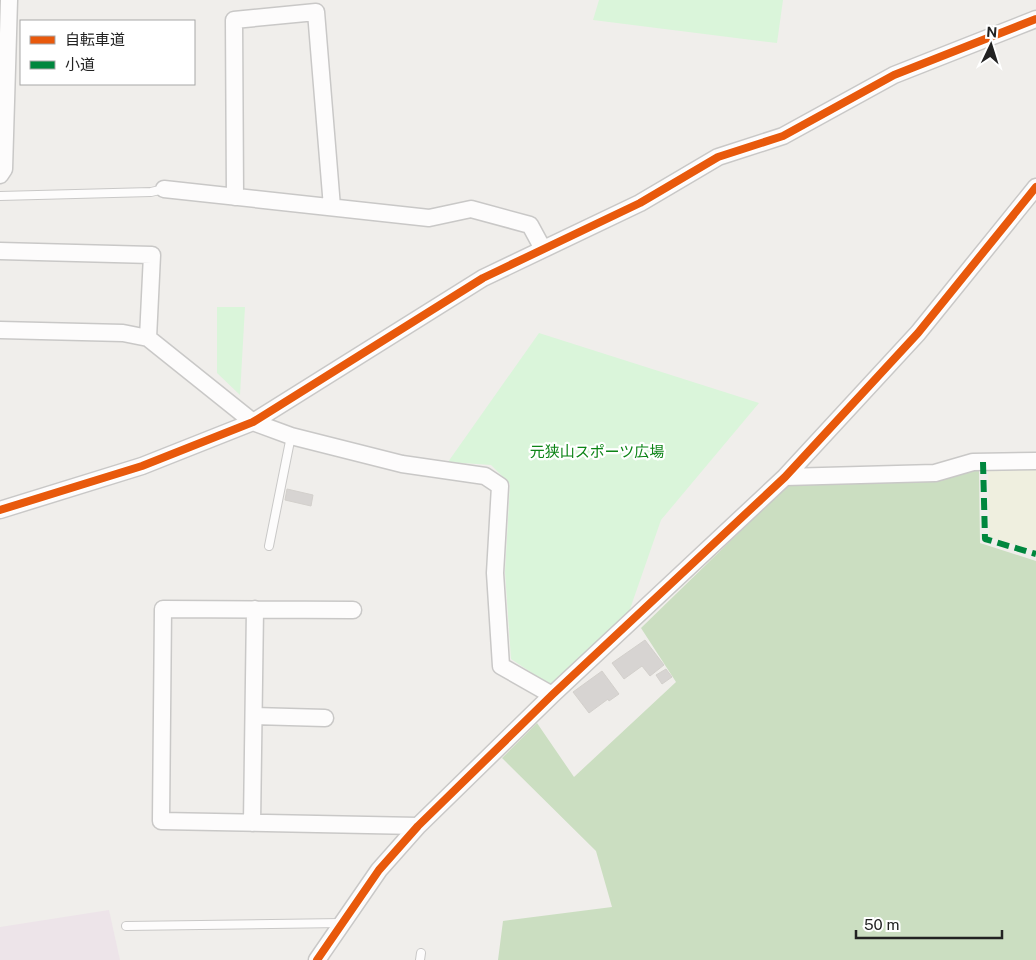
<svg xmlns="http://www.w3.org/2000/svg" width="1036" height="960" font-family="'Public Sans','Noto Sans JP',sans-serif">
  <rect width="100%" height="100%" fill="#f0eeeb"/>
  <!-- industrial -->
  <path fill="#ede4e9" d="M109 910 120 960H0V927Z"/>
  <!-- farmland -->
  <path fill="#efefdf" d="M1036 467V551L989 537 988 468Z"/>
  <!-- forest -->
  <path fill="#cbdec1" d="M979 469 980 543 1036 561V960H498L503 921 612 907 596 851 502 758 537 723 574 777 676 682 641 628 788 485 861 482H918L941 480Z"/>
  <!-- park -->
  <path fill="#daf5da" d="M599 0H783L777 43 593 20Z
    M217 307H245L240 395 217 373Z
    M539 333 759 403 661 520 629 612 550 685 511 659 505 572 510 484 491 465 448 462Z"/>
  <!-- building -->
  <path fill="#d7d4d2" stroke="#d3d0cc" d="M287 489 313 495 311 506 285 500Z
    M645 640 664 665 650 676 642 666 624 679 612 663Z
    M666 669 672 677 662 684 656 675Z
    M602 671 619 694 609 701 608 699 589 713 573 692Z"/>
  <g fill="none" stroke-linecap="round" stroke-linejoin="round">
    <!-- lane casing -->
    <g stroke="#c9c8c7" stroke-width="10">
      <path id="lane" d="M0 196 151 192 164 189
        M269 546 291 436
        M126 926 342 923
        M420 960 421 953"/>
    </g>
    <!-- street casing -->
    <g stroke="#c9c8c7" stroke-width="19">
      <path id="street" d="M0 175 4 169 9 0
        M164 189 429 218 471 209 530 225 543 249
        M235 197 234 20 316 12 332 207
        M0 251 152 255 148 338
        M0 330 123 333 148 338 253 422 291 436 402 464 485 476 500 486 495 573 501 666 552 695
        M785 477 935 473 973 462 1036 461
        M0 510 142 466 253 422 483 278 640 203 718 157 783 136 894 75 1036 19
        M353 610 163 609 161 821 418 826
        M254 716 325 718
        M252 823 255 609
        M317 960 379 870 418 826 552 695 785 477 918 333 1036 187"/>
    </g>
    <!-- lane -->
    <use href="#lane" stroke="#fdfcfc" stroke-width="8"/>
    <!-- street -->
    <use href="#street" stroke="#fdfcfc" stroke-width="16"/>
    <!-- quiet -->
    <path stroke="#00873e" stroke-width="6" stroke-dasharray="12 6" stroke-linecap="butt" d="M983 462 985 539 1036 554"/>
    <!-- cycleway casing -->
    <g stroke="#fff" stroke-width="11">
      <path id="cycleway" d="M0 510 142 466 253 422 483 278 640 203 718 157 783 136 894 75 1036 19
        M317 960 379 870 418 826 552 695 785 477 918 333 1036 187"/>
    </g>
    <!-- cycleway -->
    <use href="#cycleway" stroke="#e8590c" stroke-width="8"/>
  </g>
  <g text-anchor="middle" dominant-baseline="central" stroke-width="4.5" stroke-linejoin="round" paint-order="stroke">
    <!-- park labels -->
    <g font-size="15" fill="#0c8416" stroke="#fff">
      <text x="597" y="451">元狭山スポーツ広場</text>
    </g>
  </g>
  <!-- legend -->
  <rect x="20" y="20" width="175" height="65" fill="#ffffff" stroke="#a7a7a7"/>
  <rect x="30" y="36" width="25" height="8" fill="#e8590c" stroke="#a7a7a7"/>
  <text x="65" y="45" font-size="15" fill="#222222">自転車道</text>
  <rect x="30" y="61" width="25" height="8" fill="#00873e" stroke="#a7a7a7"/>
  <text x="65" y="70" font-size="15" fill="#222222">小道</text>
  <!-- north arrow -->
  <g transform="translate(991 45) rotate(4)" stroke="#ffffff" stroke-width="4" paint-order="stroke">
  <path d="M0-4L9 19L0 12L-9 19Z" fill="#222222"/>
  <text y="-8" font-size="14" font-weight="bold" text-anchor="middle" fill="#222222">N</text>
  </g>
  <!-- scale -->
  <path d="M856 930v8h146v-8" fill="none" stroke="#222222" stroke-width="2.5"/>
  <text x="864" y="930" font-size="15" fill="#222222" stroke="#ffffff" stroke-width="4" paint-order="stroke">50 m</text>
</svg>
